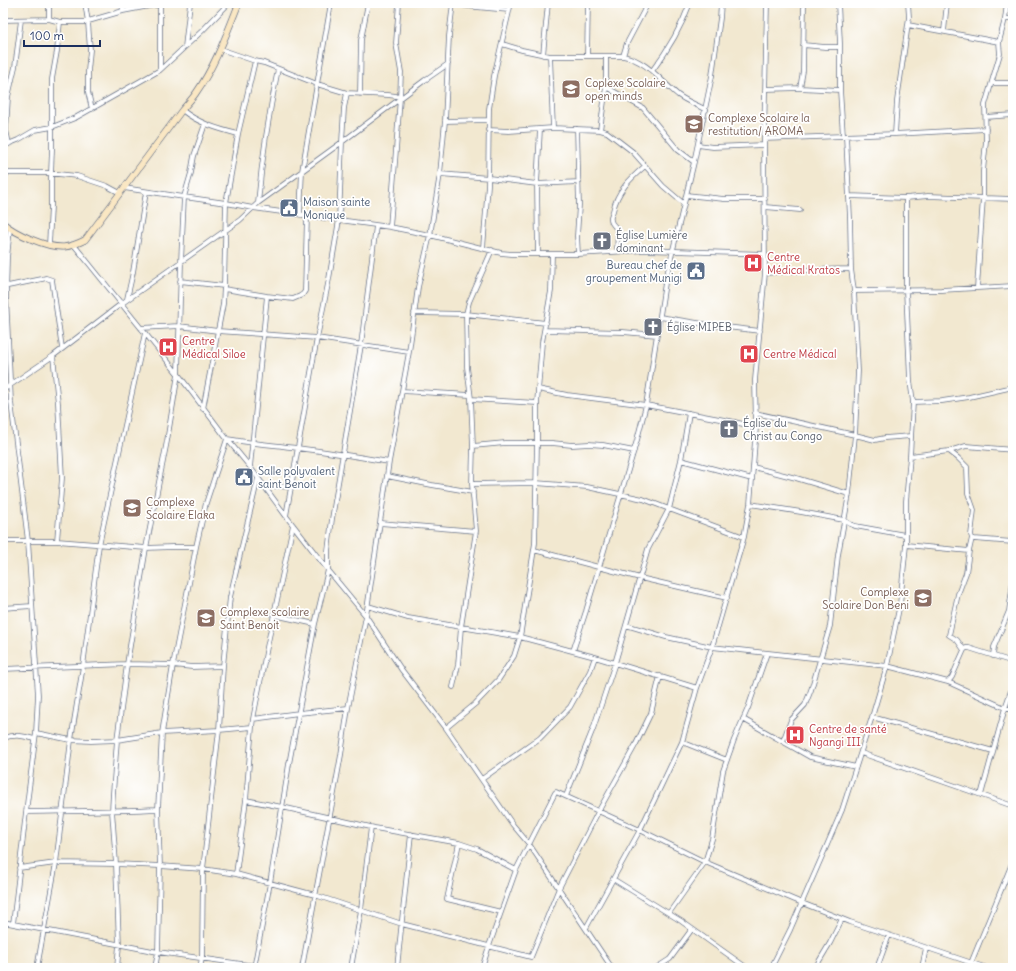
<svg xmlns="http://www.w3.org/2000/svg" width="1016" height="971" font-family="Delius,sans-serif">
  <rect width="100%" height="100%" fill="#fff"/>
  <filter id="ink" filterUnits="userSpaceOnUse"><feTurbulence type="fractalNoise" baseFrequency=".025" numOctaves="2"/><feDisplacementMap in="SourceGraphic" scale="8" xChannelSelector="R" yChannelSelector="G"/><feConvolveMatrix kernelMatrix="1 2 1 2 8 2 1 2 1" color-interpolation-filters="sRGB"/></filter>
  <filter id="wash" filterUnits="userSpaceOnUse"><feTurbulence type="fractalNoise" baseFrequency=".012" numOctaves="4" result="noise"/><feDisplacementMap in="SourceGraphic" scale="16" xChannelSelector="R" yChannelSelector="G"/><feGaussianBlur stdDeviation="0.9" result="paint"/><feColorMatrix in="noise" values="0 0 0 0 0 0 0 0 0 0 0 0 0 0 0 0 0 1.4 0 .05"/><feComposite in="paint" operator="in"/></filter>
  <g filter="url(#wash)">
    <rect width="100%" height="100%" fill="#f2e8d0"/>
  </g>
  <g filter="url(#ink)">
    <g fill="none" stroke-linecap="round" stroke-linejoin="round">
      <!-- street casing -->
      <g stroke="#667086" stroke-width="5.5">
        <path id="street" d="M49 3V19
          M85 3 88 22 90 50 88 71V92L92 109
          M122 3 123 11
          M160 3V70
          M445 3 476 7 509 10
          M767 3 764 139 765 273 808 270 851 269 854 291 941 290 1013 286
          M838 3 840 43V90L843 136
          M1005 19H1013
          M3 20 49 19 60 22H85L123 11 160 4
          M908 25 999 42
          M944 31 947 3
          M502 44 522 50 550 56H623C646 60 661 81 678 95 686 101 697 105 706 110
          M803 45 825 47H840
          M185 47 190 3
          M220 49 255 61 264 63 317 84 347 93 388 95 396 96 400 98
          M543 55 548 3
          M550 56 553 128
          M587 56 588 3
          M623 56 627 43 648 3
          M652 71C668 50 681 28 690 3
          M992 83H1013
          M606 87 643 108 678 150 694 162
          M800 88 803 71 804 3
          M766 89 800 88 840 90
          M360 94 361 40 368 3
          M182 110C198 123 218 129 238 134
          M986 117 1013 115
          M445 121 488 120
          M577 129 579 205 577 236 578 254
          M488 130 509 131 553 128 600 130 607 132 633 152 663 186 684 204
          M600 130 606 87V56
          M895 134 897 101 909 17 908 3
          M846 136 850 218 851 269
          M764 139 895 134 986 129
          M9 144 6 130 8 97 15 67 21 20
          M698 145 713 147 764 145
          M3 146 18 140 35 130 52 127 75 118 160 70 202 31 229 3
          M3 173H48L77 176 107 186 120 193
          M440 174 489 178 537 184 579 182
          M124 188 184 197 226 203 253 208 390 227 430 235 501 253 512 254H578L646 250 765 254
          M686 195 724 199H765
          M849 196 906 198 928 196 1013 199
          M906 198V290L909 355 910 380 913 402 942 401 969 397 1013 387
          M258 203C262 158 269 113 278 69
          M765 207 800 210
          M300 215 302 171 331 3
          M390 227 400 98 401 72 396 43 399 3
          M10 228 7 258 6 295 11 402 28 541 38 695 36 733 26 812 13 924
          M49 245 51 206V173L52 150V79L57 51 60 22
          M74 245 178 374 227 439 250 467 286 516 328 570 366 616 401 669 446 728 513 825 529 844 612 968
          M483 248 488 185 489 109 494 76 511 3
          M617 251 618 230C616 227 611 224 611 220 610 217 612 214 613 211 617 191 631 178 645 166
          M538 254 537 184 540 129
          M180 281 224 286
          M3 287 42 279 46 278 52 280 62 348
          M977 288 983 198V171L986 141 985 105 1000 54 999 42 1005 19 1007 3
          M224 289 267 296 293 299 300 296 303 294 305 291 307 216
          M127 299 133 272 146 192
          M414 313 466 314 546 323
          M660 317 710 325 760 331
          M141 328 179 326 218 331 317 338 409 352
          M545 330 623 332 657 335
          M53 356 58 403 62 478 57 541
          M538 389 567 395 646 405 730 421 756 427
          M3 390 53 356 121 304 240 220 258 203 342 142 425 80 448 64
          M402 391 470 395
          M471 399 537 403
          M203 409 223 304 224 286 226 203 238 134 255 61
          M755 413 855 435 875 440 885 438 911 436
          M473 446 505 443H552L572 445 589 444 603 445 634 451
          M949 451 966 446 1013 450
          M910 456 949 451 958 458 967 467 968 493 974 510 971 535 972 538 974 539 1013 542
          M681 460 752 479
          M250 467 267 296
          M753 467 796 478 849 494
          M387 476 432 485 473 492
          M472 484 536 483 587 487 643 499 669 509 744 537
          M262 485 291 487
          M750 504 801 512 844 520 850 524 855 526 905 535
          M286 516 317 338 329 279 339 220 342 142 344 108 347 93
          M380 523 476 531
          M3 541H57L146 548 172 547H196
          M906 545 969 551
          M534 550 640 578 727 598
          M368 606 408 618 520 637 595 657 697 688
          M3 608 32 606
          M274 615 315 624
          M626 625 666 637 712 647 887 666 948 682 1005 708 1013 710
          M964 650 957 640 949 635 958 594 966 573 969 551 972 538
          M964 650 966 648H969L1013 662
          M573 651 586 611 637 440 646 405 665 283 694 162 712 76 720 18 721 3
          M993 656 994 647 1009 611 1013 581
          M3 669 127 664 173 665 192 667 223 666
          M948 682 952 677 964 650
          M453 687 458 665 461 627 476 531 472 484 473 446 471 399 467 367 466 314 469 302 492 250
          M872 717 993 751
          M253 719 267 647 293 525
          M743 719 810 757 856 767
          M446 728 475 704 499 679 514 656 520 637 535 543 537 443V403L542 342 551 291 552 254
          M36 733 71 740 91 741 117 740 162 733 219 730 252 727 253 719 299 713 348 708
          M3 738C16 734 22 736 35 739
          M783 741 791 720 805 705 811 690 830 626 838 555 849 494 855 435 858 371 854 291
          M682 742 727 760
          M861 753 1013 806
          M482 779 540 738 570 707 590 671 595 657
          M981 795 1005 708 1013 685
          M566 796 593 729 615 663 648 549 669 509 681 460 689 413
          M246 800 282 807 375 828 459 843 477 849 516 870
          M26 812C70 811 114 811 158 809
          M459 843 447 899 501 912
          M19 868 56 863 116 864 160 866 203 869 236 874 315 895 402 924 531 957 559 888 598 812 636 744 651 713 660 676
          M236 874 246 800 252 727
          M613 879 681 921 747 968
          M669 913 705 862 712 839 723 771 734 740 748 708 767 653
          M3 922 158 952 270 968
          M586 928 640 830 682 742 697 688 712 647 744 537 750 504 753 467 756 427 755 380 765 273
          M971 963 1013 861
          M37 968 56 863 71 740 83 666 99 545 145 333
          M117 968 119 945 116 864 112 811 113 793 117 740 127 664 146 548 167 441 178 374 181 262 184 197 191 173 194 156 205 124
          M155 968 158 952 160 866 158 809 162 733 173 665 196 547 206 503 227 439C250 443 274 445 297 448 328 452 359 457 389 462
          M200 968 202 958 203 869 219 730 223 666 230 597 258 478
          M254 968 270 883 289 764 315 624 328 570V551L332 519 361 345 376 226
          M302 968 341 755 348 708 366 616 389 462 409 352 418 287 430 235 440 174 445 121 449 36 453 3
          M351 968 361 910 371 827
          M397 968 411 834
          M482 968 489 946 516 870 555 793 556 792 640 830 705 862 802 903 850 922 987 968
          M656 968 670 959 692 929
          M771 968 790 930 827 845 842 810 872 717 887 666 900 604 906 545V501L910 456 913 402
          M815 968 830 943 842 919
          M877 968 889 935
          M922 968 926 948"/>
      </g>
      <!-- secondary casing -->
      <g stroke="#667086" stroke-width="7">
        <path id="secondary" d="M3 223C16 234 47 248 64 247 72 246 79 243 85 240L182 110C187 104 192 99 196 93 215 66 227 33 239 3"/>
      </g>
      <!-- street -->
      <use href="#street" stroke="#fff" stroke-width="4"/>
      <!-- secondary -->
      <use href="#secondary" stroke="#fae7c3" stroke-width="5.5"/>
    </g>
  </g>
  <!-- icons -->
  <defs>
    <g id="school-square" transform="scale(1)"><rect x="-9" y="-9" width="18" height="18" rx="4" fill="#8d6e63" stroke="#fff"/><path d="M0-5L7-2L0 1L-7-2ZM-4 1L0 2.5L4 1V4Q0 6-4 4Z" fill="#fff"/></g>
    <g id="civic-square" transform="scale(1)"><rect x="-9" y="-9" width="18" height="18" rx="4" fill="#5c6f8a" stroke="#fff"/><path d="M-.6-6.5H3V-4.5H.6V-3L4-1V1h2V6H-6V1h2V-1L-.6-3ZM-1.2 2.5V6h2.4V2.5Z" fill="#fff"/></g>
    <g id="church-square" transform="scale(1)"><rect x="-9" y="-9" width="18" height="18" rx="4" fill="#6b7280" stroke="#fff"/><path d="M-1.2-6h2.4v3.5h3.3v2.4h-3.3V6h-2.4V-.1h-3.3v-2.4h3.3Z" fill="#fff"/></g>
    <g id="hospital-square" transform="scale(1)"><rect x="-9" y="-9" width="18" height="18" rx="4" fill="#e0444e" stroke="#fff"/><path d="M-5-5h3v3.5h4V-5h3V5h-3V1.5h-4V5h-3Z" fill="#fff"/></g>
  </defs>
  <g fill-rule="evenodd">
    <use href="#school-square" x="571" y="89"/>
    <use href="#school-square" x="694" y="124"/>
    <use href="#civic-square" x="289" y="208"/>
    <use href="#church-square" x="602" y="241"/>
    <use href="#hospital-square" x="753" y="263"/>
    <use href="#civic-square" x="696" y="271"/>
    <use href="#church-square" x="653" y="327"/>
    <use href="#hospital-square" x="168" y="347"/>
    <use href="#hospital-square" x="749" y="354"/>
    <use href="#church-square" x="729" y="429"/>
    <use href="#civic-square" x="244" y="477"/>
    <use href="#school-square" x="132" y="508"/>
    <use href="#school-square" x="923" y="598"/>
    <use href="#school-square" x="206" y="618"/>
    <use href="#hospital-square" x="795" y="735"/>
  </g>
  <g text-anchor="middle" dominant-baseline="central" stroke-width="3.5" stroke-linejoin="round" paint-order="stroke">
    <!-- education labels -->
    <g font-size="11" fill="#785e54" stroke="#fff" text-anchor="start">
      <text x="585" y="83">Coplexe Scolaire<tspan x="585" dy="13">open minds</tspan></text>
      <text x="708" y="118">Complexe Scolaire la<tspan x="708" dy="13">restitution/ AROMA</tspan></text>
      <text x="146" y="502">Complexe<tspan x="146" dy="13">Scolaire Elaka</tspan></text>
      <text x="909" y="592" text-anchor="end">Complexe<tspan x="909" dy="13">Scolaire Don Beni</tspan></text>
      <text x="220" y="612">Complexe scolaire<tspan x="220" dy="13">Saint Benoit</tspan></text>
    </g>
    <!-- service labels -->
    <g font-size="11" fill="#4e5e75" stroke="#fff" text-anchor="start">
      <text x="303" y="202">Maison sainte<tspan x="303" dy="13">Monique</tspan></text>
      <text x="682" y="265" text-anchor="end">Bureau chef de<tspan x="682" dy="13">groupement Munigi</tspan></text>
      <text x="258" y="471">Salle polyvalent<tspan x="258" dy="13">saint Benoit</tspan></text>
    </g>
    <!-- worship labels -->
    <g font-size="11" fill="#5b616d" stroke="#fff" text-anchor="start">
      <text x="616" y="235">Église Lumière<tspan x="616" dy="13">dominant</tspan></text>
      <text x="667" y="327">Église MIPEB</text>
      <text x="743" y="423">Église du<tspan x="743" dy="13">Christ au Congo</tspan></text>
    </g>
    <!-- health labels -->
    <g font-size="11" fill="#be3a42" stroke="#fff" text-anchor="start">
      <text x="767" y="257">Centre<tspan x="767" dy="13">Médical Kratos</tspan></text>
      <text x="182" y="341">Centre<tspan x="182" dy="13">Médical Siloe</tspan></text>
      <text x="763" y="354">Centre Médical</text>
      <text x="809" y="729">Centre de santé<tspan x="809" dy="13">Ngangi III</tspan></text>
    </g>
  </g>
  <!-- margin -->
  <rect width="1016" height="971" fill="none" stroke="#fff" stroke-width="16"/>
  <!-- scale -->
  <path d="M24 40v6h76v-6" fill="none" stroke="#1b2f5e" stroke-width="2"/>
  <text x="30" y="40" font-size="12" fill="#1b2f5e" stroke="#ffffff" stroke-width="3" paint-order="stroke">100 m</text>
</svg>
